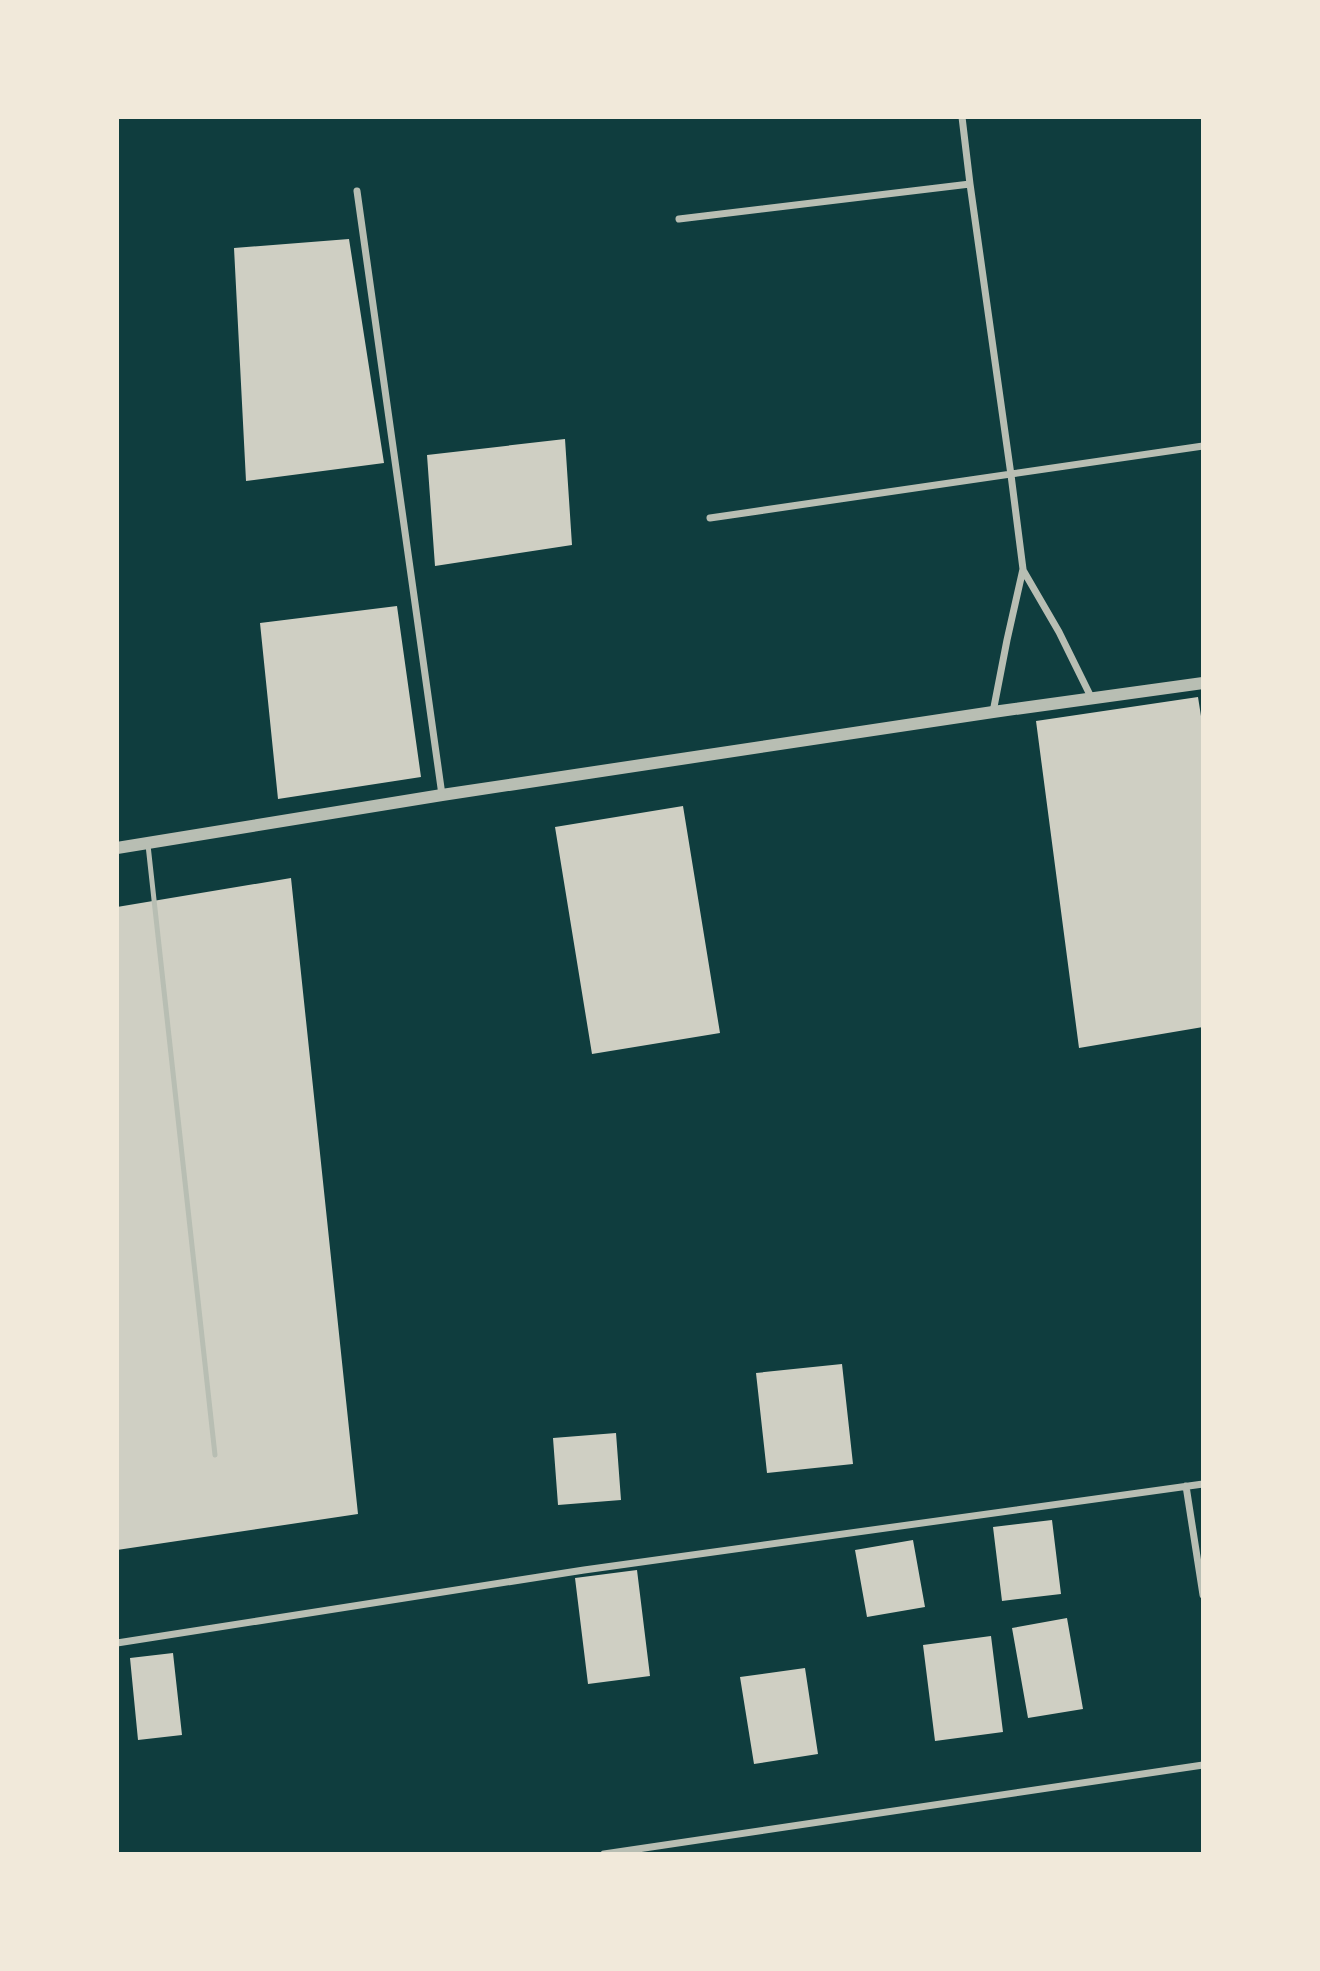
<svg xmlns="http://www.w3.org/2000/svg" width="1320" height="1971" font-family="'Work Sans',sans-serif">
  <rect width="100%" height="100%" fill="#0f3d3e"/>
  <!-- building -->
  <path fill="#cfcfc3" d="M349 239 384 463 246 481 234 248Z
    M565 439 572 545 435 566 427 455Z
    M397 606 421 777 278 799 260 623Z
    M1198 697 1203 729V1027L1079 1048 1036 721Z
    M683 806 720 1033 592 1054 555 827Z
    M291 878 358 1514 117 1550V907Z
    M842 1364 853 1464 767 1473 756 1373Z
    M616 1433 621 1500 558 1505 553 1438Z
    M1052 1520 1061 1594 1002 1601 993 1527Z
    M913 1540 925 1607 867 1617 855 1550Z
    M637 1570 650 1676 588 1684 575 1578Z
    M1067 1618 1083 1709 1028 1718 1012 1628Z
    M991 1636 1003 1732 935 1741 923 1645Z
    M173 1653 182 1735 138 1740 130 1658Z
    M805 1668 818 1754 754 1764 740 1677Z"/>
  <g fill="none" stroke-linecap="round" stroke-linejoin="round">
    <!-- service -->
    <path stroke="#b8beb3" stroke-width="5" d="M148 845 215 1455"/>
    <!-- minor -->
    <path stroke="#b8beb3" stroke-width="7" d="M962 117 970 184 1011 475 1023 569 1007 640 993 712
      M357 191 442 795
      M679 219 970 184
      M710 518 1203 446
      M1023 570 1059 632 1092 699
      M1186 1486 1203 1595
      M117 1643 584 1570 1203 1484
      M604 1854 1203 1765"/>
    <!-- tertiary -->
    <path stroke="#b8beb3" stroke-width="12" d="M117 848 442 795 993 712 1203 683"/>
  </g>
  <!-- border -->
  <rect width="1320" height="1971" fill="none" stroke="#f1e9da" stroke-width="238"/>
</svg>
